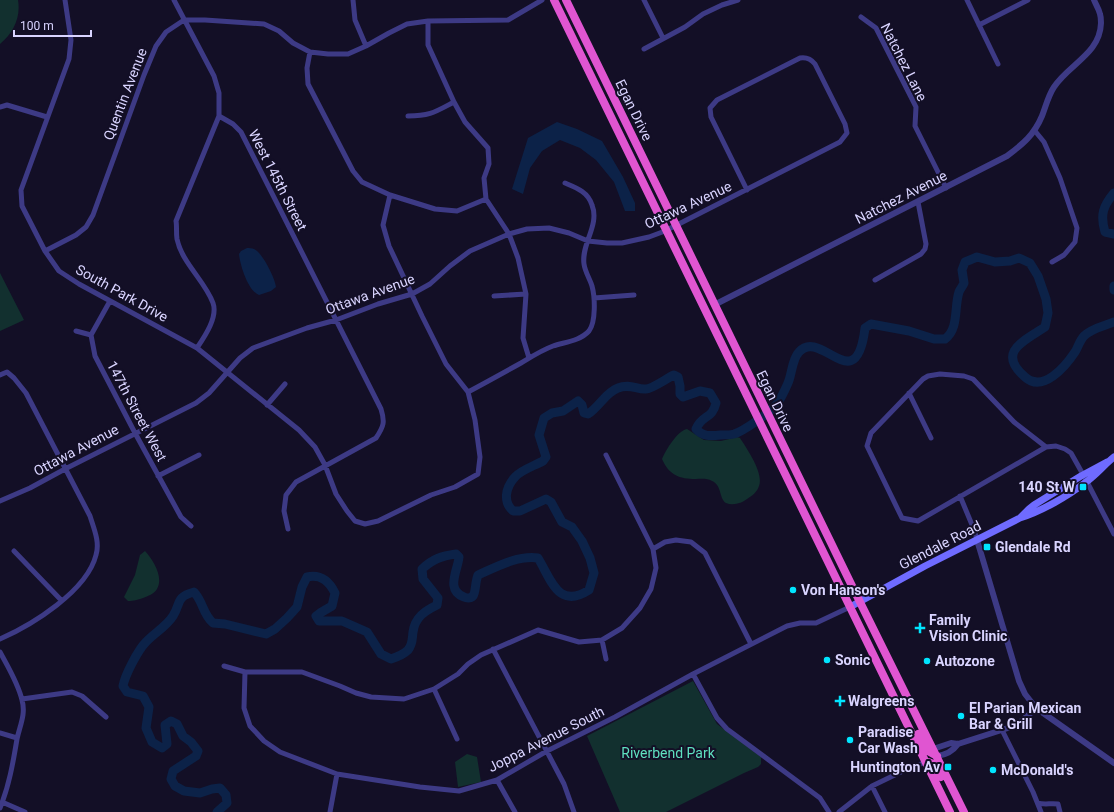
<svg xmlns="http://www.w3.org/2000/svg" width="1114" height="812" font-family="Roboto,sans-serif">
  <rect width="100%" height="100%" fill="#130f26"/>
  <!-- green -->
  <path fill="#12302f" d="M0 0H18C21 18 13 33 0 44Z
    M0 273 24 320 0 331Z
    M687 429 704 440 721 441 737 437 740 438C747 449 764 473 759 486 757 492 752 496 747 499 742 503 733 506 726 503 719 499 722 485 712 481 707 478 701 479 696 479 679 479 669 475 662 459 666 450 677 431 687 429Z
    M145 551C153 560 164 577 157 589 154 594 148 596 143 598 137 600 134 601 128 601L124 597 135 575 140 555Z
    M693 681 717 724 761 757V764L758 767 744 773 666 812H620L587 736Z
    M467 754 477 757 481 782 458 787 455 762Z"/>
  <!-- water -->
  <path fill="#0c2248" d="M557 122 577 129 602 141 623 177 635 203V211H625L614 182 596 160 580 148 560 140 542 151 530 168 523 194 512 189 528 138Z
    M247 248C249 248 252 248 254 249 262 252 275 278 276 287L271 291 259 295C248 291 240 265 239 254L241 251Z"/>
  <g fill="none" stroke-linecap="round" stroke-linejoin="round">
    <!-- river -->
    <path stroke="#0c2248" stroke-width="9" d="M1114 193C1103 206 1100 215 1105 232L1114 234
      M1114 286V290
      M217 812 227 803 226 795 220 788 212 789 200 793 184 791 175 786 171 779 173 771 196 756 198 751 191 742 183 736 177 724 171 721 165 725 167 744 162 748 152 742 146 728 149 707 143 696 127 692 123 686C125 675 138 650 146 642 154 633 166 627 173 616 181 604 175 597 194 592 204 603 202 613 213 623L225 624 266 634 275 629 287 618 297 607 302 587 307 577C321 574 329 581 335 593L332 606 320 613 316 616 319 621H342L367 632 381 654 391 659C397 657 404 654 408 650 413 644 412 639 413 632 415 617 425 611 437 605L438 598 423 579 422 569C433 559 441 556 456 554L459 557C458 570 445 590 464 597 466 598 470 599 473 596 476 592 475 582 478 575 496 567 518 555 538 558 551 579 558 610 589 590L594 573 590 558 582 541 572 527 562 522 551 502 546 499 520 511H513C503 502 505 488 515 477 521 470 534 466 543 461L546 457 539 435 544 418 552 413 563 411 578 401 582 405 584 413 588 414C600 406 605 393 618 388 630 383 637 390 646 389 652 389 667 378 674 375L678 377 680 386V394L683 397 700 391 710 393 716 403C712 420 702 414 696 429 703 437 711 436 721 435 725 435 730 435 734 434 744 431 769 413 776 405 781 399 785 390 788 383 792 374 792 359 799 352 821 327 856 401 865 328L871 324 909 331 934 339H945C959 329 954 307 959 292 960 289 963 286 964 283L962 270 965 262 977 257 995 262 1010 261 1019 258 1030 263 1038 276 1046 299 1048 313 1045 327C1024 341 996 352 1025 377 1043 393 1065 367 1075 352 1078 347 1080 340 1084 336 1092 328 1104 326 1114 322"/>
    <!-- minor -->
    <path stroke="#3d3a85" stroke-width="5" d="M65 0 71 40 69 59 21 190 22 206 45 251 59 271 79 284 197 348 299 430 315 447 325 465 336 494 347 511 355 521 365 524 378 521 431 495 455 487 478 474 480 457 475 420 468 392 446 364 422 316 389 246 383 225 390 195 362 182 353 171 308 84 307 68 310 52
      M174 0 214 76 219 93V116L176 221C177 226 176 233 177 239 182 263 205 281 213 303 218 317 205 336 197 348
      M353 0 355 20 366 46
      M644 0 663 38
      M967 0 998 64
      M861 17 876 28 910 95 916 107 915 126 946 188
      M428 21V45L454 102 465 122 488 148 489 164 484 178 486 199 509 234 518 258 526 294 523 338 529 358
      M979 25 1028 0
      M644 49 685 27 703 14 722 5 738 0
      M0 107 7 105 47 117
      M219 116 233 124 241 132 381 409C385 422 384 426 376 438L296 482 286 495 284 511 288 529
      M408 116C430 116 435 112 454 102
      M1035 131 1044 142 1060 178 1077 228 1075 242 1064 255 1052 262
      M390 195 435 209 457 211 486 199
      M45 251 76 235 86 227 93 215 144 75 156 46 166 32 184 20H205L264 24 279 31 293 43 310 52 328 54H348L366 46 389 33 407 24 428 21 508 20 542 0
      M875 280 921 254 925 249 926 244 918 202
      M494 296 526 294
      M594 298 634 295
      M110 301 91 335 95 356 135 433 181 517 191 526
      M76 331 91 335
      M0 375 7 372 14 378 26 393 90 516C94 529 100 542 96 555 87 591 32 625 0 639
      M468 392C485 383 503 373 521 363 531 357 542 350 553 346 565 342 580 341 589 331 596 322 595 297 592 286 590 279 585 272 584 264 581 244 600 225 592 205 588 192 577 188 565 183
      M909 393 931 438
      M267 405 285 384
      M1046 447 918 521 902 518 867 446 871 433 923 379 928 376 940 374 964 376 973 379 1014 422 1046 447 1056 446 1065 449 1071 453 1085 478 1114 534
      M158 476 199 455
      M960 496 975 532 977 540
      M0 501 30 488 65 469 196 403 209 393 240 358 253 348 307 328 336 320 378 304 412 294 430 284 450 266 470 251 509 234 527 229 549 228 569 233 588 241 607 243H622L649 237 665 231 840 142 847 133 845 124 815 64C811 59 806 57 800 58L717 100 710 108 711 117 747 190
      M653 549 665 542 676 540 691 542 705 553 751 644
      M14 551 61 600
      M602 640 606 659
      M493 649 564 784 574 812
      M0 652C8 667 18 683 22 700 26 714 20 725 17 739 13 763 9 786 0 808
      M224 666 245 672H302L340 686 356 693 371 697 404 699 434 689 458 674 468 664 481 655 538 630 579 642 602 640 622 628 640 608 651 589 656 568 653 549 606 455
      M245 672 244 708 250 726 264 741 280 752 337 774 420 787 459 791 497 780 547 751 615 717 693 674 787 626 800 623H816L850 607
      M693 674 717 718 727 729 820 798 829 812
      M434 689 457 739
      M22 699 72 692 82 696 106 717
      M1002 730 1033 792 1041 812
      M0 733 17 738
      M497 780 515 812
      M872 786 885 812
      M2 802 25 812
      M1038 803C1044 805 1051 803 1058 804L1060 812
      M330 812 337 774
      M839 812 872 786 903 771 926 762"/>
    <!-- tertiary -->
    <path stroke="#3d3a85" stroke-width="6" d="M714 305 1007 156C1023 144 1034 135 1042 116 1046 106 1048 96 1054 87 1069 64 1100 54 1101 23 1101 20 1101 17 1100 14 1099 9 1096 5 1094 0
      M977 540 1019 681 1025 694 1036 708 1114 763
      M933 749 951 743 958 744 1011 727 1022 721 1036 708
      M937 756C945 755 953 751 958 744"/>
    <!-- secondary -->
    <path stroke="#6f6bff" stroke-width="7" d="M1107 462 1081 476 1034 505 1029 509 1020 518C1042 511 1068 496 1086 482 1096 475 1104 465 1114 457
      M850 607 925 566 1020 518"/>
    <!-- trunk -->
    <path stroke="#e055d1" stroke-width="8" d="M554 0 950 812
      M566 0 855 592 964 812
      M918 734 928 751 937 756
      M926 762C935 762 937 769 941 777"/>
  </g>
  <!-- markers -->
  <g fill="#00e5ff" stroke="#130f26" stroke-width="1.5">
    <rect x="1079" y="483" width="8" height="8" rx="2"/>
    <rect x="983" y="543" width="8" height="8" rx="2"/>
    <circle cx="793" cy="590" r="4"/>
    <path d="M918 622h4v4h4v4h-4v4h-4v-4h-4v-4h4z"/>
    <circle cx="827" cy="660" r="4"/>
    <circle cx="927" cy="661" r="4"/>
    <path d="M838 695h4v4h4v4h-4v4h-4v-4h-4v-4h4z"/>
    <circle cx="961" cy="716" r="4"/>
    <circle cx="850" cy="740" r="4"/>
    <rect x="944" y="763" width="8" height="8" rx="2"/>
    <circle cx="993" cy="770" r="4"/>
  </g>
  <g text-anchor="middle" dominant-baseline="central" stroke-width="4" stroke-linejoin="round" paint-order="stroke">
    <!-- street labels -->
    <g font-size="14" fill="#d9d4ff" stroke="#130f26">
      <text transform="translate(904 62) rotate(63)">Natchez Lane</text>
      <text transform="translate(125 94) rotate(-69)">Quentin Avenue</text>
      <text transform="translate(634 110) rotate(64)">Egan Drive</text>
      <text transform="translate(278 180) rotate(63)">West 145th Street</text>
      <text transform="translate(901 197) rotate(-27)">Natchez Avenue</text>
      <text transform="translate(688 205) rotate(-25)">Ottawa Avenue</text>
      <text transform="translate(122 293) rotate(29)">South Park Drive</text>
      <text transform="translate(370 294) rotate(-20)">Ottawa Avenue</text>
      <text transform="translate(775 401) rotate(64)">Egan Drive</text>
      <text transform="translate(137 411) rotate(62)">147th Street West</text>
      <text transform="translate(76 450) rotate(-28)">Ottawa Avenue</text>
      <text transform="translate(940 545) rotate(-27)">Glendale Road</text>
      <text transform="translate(546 739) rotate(-27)">Joppa Avenue South</text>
    </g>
    <!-- poi labels -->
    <g font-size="14" font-weight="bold" fill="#d9d4ff" stroke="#130f26" text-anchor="start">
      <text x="1075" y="487" text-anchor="end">140 St W</text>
      <text x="995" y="547">Glendale Rd</text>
      <text x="801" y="590">Von Hanson's</text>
      <text x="929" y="620">Family<tspan x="929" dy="16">Vision Clinic</tspan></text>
      <text x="835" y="660">Sonic</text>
      <text x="935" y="661">Autozone</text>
      <text x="848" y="701">Walgreens</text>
      <text x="969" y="708">El Parian Mexican<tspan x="969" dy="16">Bar &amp; Grill</tspan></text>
      <text x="858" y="732">Paradise<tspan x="858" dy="16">Car Wash</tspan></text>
      <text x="940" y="767" text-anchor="end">Huntington Av</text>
      <text x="1001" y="770">McDonald's</text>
    </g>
    <!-- park labels -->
    <g font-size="14" fill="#5fe0c0" stroke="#130f26">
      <text x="668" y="753">Riverbend Park</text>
    </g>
  </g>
  <!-- scale -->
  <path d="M14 30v6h77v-6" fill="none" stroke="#d9d4ff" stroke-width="2"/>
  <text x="20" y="30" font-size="12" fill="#d9d4ff" stroke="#130f26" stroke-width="3" paint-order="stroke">100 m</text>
</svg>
